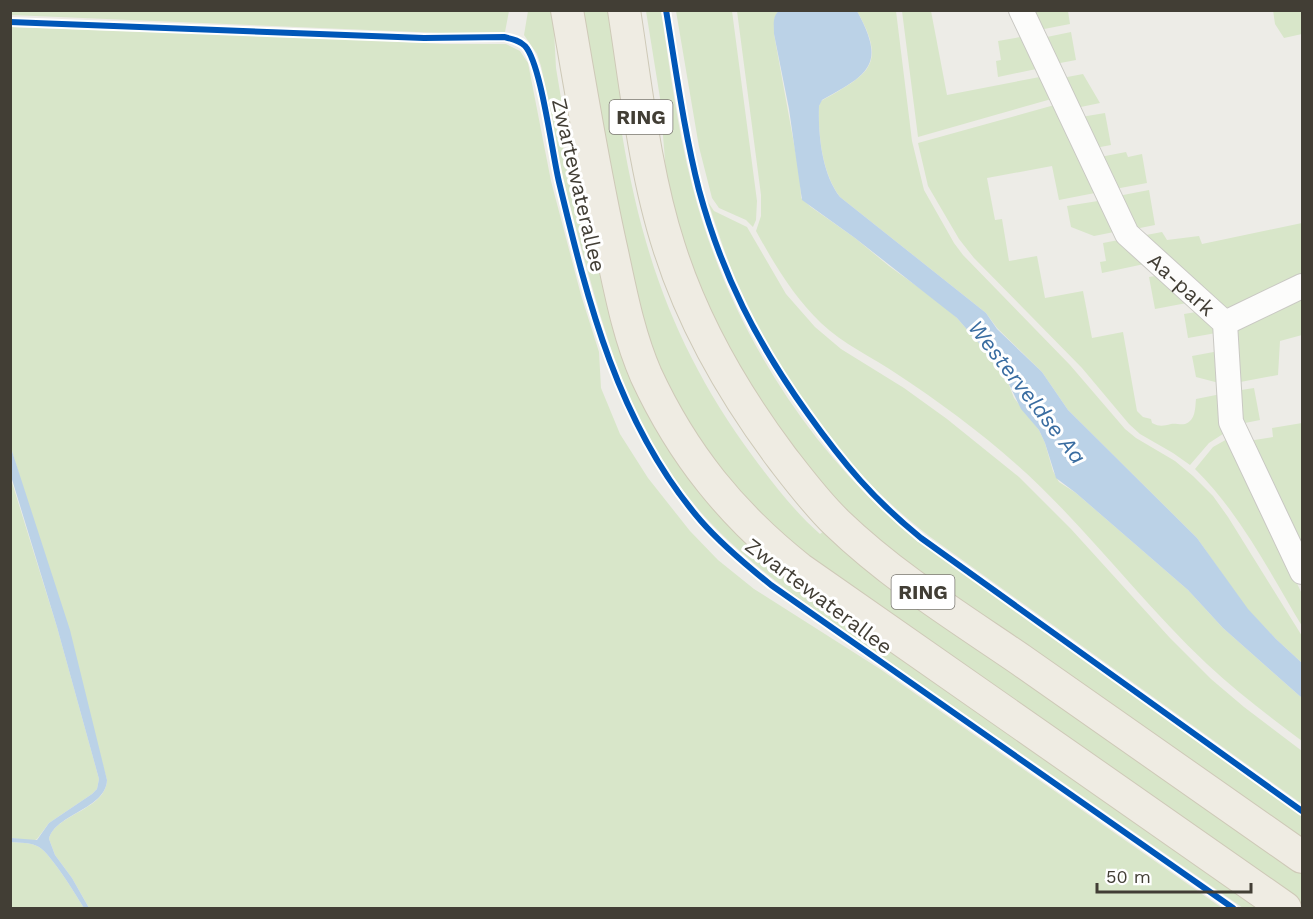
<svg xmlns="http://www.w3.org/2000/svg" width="1313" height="919" font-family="'Work Sans',sans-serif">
  <rect width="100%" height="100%" fill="#edece7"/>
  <!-- green -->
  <path fill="#d8e6c9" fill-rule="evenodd" d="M11 10H509V11L505 32 465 34 11 15Z
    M1273 10 1302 11V34L1284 38 1275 24Z
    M528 11H553L556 68 565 122 561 123 566 144 563 148 565 154 574 158 598 239 680 458 1267 908H1243L791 593C752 563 715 532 685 493 637 431 612 358 591 283 579 239 566 195 557 151 552 122 547 94 541 66L537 54 524 35Z
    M580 11H614L632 123 770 460 1302 869V906L808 561 759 520 675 408 639 316ZM628 133 677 311C713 394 763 465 824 531L820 534C795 512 774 485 754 458 678 355 643 259 622 134Z
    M646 11H661C670 69 677 127 692 185 726 319 805 448 912 536L1302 816V842L919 576 826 493 728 358 677 233 666 173 660 98Z
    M676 11H732L757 201 756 220 753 227 746 220 719 208 712 198 699 147Z
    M737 11H779C773 16 774 26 774 34L800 177 801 198 811 207 855 238 889 266 940 303 957 318 978 342 1007 380 1014 398 1039 430 1045 443 1053 471 1059 482 1076 493 1188 590 1223 628 1302 698V741C1270 717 1237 692 1207 664 1140 601 1085 525 1016 464 979 431 938 401 897 374 872 357 843 344 821 323 794 297 774 264 756 231L761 216V195Z
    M857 11H896L912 141 924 190 954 243 963 255 1070 365 1125 429 1136 438 1175 461 1193 476 1213 496 1228 517 1302 636V663L1276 639 1247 609 1197 538 1068 410 1042 372 997 328 986 313 840 197C822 173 818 135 819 106L821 101C868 74 888 66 857 11Z
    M902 11H931L947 95 1045 76 1055 98 918 137Z
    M1030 11H1068L1070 24 1039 30Z
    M11 27 344 39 444 44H506L520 51 528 63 551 181 581 295 599 352 601 388 620 434 648 478 690 531 718 560 754 589 880 669 1222 908H89L72 878 55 855 49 839C55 814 106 810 107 780L35 526 11 448Z
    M1071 32 1076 60 1055 64 1042 38Z
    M1026 36 1041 68 998 77 996 61 1001 60 998 41Z
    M1083 74 1100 103 1076 108 1062 78Z
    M1058 104 1100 192 1059 200 1052 166 987 178 995 220 1002 219 1009 261 1037 256 1045 298 1083 291 1092 338 1123 332 1137 411 1143 417 1151 419 1152 423C1160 427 1163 426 1171 424 1175 423 1180 425 1185 424 1196 420 1195 408 1196 399L1221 394 1226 432 1209 443 1190 465 1173 453 1140 434 1129 424 1082 368 974 258 959 239 928 186 918 143Z
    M1105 113 1111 145 1095 148 1081 117Z
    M1126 152 1128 157 1142 154 1147 183 1115 189 1100 157Z
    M1149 190 1155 225 1135 229 1118 196Z
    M1104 200 1119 231 1094 236 1071 227 1067 206Z
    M708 202 714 211 747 227 786 294 815 327 841 349 904 388 947 419 1019 477 1071 529 1170 638 1211 679 1244 707 1302 751V804L929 536C844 471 779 378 736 280 725 255 717 228 708 202Z
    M1302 223V278L1230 308 1223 307 1141 236 1162 232 1167 240 1199 236 1202 244Z
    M1124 239 1149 263 1102 273 1100 262 1106 261 1103 243Z
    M1162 275 1192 302 1155 309 1149 277Z
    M1302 294V335L1280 341 1278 375 1235 383 1234 338 1238 328Z
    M1202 311 1210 320 1216 333 1188 338 1184 314Z
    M1219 351V383L1196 377 1192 356Z
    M1254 388 1260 420 1240 424 1235 391Z
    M1302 423V555L1248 441 1273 437 1272 428Z
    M1229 438 1302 594V626C1270 573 1240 513 1195 469L1213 447Z
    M10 476 57 627 99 779 97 789 92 794 49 823 37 839 33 841 11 838Z
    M11 842C19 843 31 842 39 847 51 854 76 895 84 908H11Z"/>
  <!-- water -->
  <path fill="#bbd2e7" d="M779 11H857C886 64 870 74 822 100L819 106C818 135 822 174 840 197L986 313 997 329 1042 372 1068 410 1197 538 1248 609 1276 639 1302 663V698L1223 628 1188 590 1076 493 1056 478 1045 443 1039 430 1021 409 1007 380 978 342 957 318 855 238 802 200 789 109 774 34C774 26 772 16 779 11Z
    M11 448 70 630 107 780C106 809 55 814 49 839L55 855 72 878 89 908H84C76 895 51 854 39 847 31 842 19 843 11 842V838L37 840 49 823 92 794 97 789 99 779 57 627 11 476Z"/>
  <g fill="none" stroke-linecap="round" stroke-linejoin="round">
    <!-- minor casing -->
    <g stroke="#c9c8c3" stroke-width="26">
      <g id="minor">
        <path id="s1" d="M1021 10 1127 234 1225 323 1231 422 1302 572"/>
        <path d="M1225 323 1302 286"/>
      </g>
    </g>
    <!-- major casing -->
    <g stroke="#cec9b7" stroke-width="34">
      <path id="major" d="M567 10C581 91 594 172 612 252 621 294 629 336 646 375 683 455 732 515 800 569L1285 908
        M624 10C636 87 645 173 669 247 693 323 734 394 782 458 799 480 817 504 837 523 892 576 958 617 1021 660 1115 726 1209 791 1302 857"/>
    </g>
    <!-- minor -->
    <use href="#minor" stroke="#fcfcfb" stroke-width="24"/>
    <!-- major -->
    <use href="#major" stroke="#efece3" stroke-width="32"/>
    <!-- cycleway casing -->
    <g stroke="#fff" stroke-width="10">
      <path id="cycleway" d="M666 10C676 70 684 131 699 190 722 275 757 343 808 414 843 463 874 500 921 538L1302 811
        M10 22 424 38 504 37C512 39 519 40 525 46 541 63 552 153 559 182 588 302 618 425 701 521 722 545 746 565 771 585L1233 908"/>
    </g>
    <!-- cycleway -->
    <use href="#cycleway" stroke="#0057b8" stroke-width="6"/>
  </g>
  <g text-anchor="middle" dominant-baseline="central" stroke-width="6" stroke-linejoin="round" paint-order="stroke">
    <!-- shield labels -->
    <g fill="#fff" stroke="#7b7872" stroke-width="1.5">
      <rect x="609.5" y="100" width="63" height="34" rx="4.5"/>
      <rect x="891.5" y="575" width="63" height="34" rx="4.5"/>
    </g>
    <g font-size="20" font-weight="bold" fill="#423e35">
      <text x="641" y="117">RING</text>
      <text x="923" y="592">RING</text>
    </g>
    <!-- street labels -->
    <g font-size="21" fill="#423e35" stroke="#fff">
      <text transform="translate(579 185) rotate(77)">Zwartewaterallee</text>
      <text stroke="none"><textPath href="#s1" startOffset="322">Aa-park</textPath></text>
      <text transform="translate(819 596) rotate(37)">Zwartewaterallee</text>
    </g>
    <!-- water labels -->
    <g font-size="22" font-style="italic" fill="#3a6da1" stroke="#fff">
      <text transform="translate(1027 392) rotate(52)">Westerveldse Aa</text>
    </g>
  </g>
  <!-- border -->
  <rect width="1313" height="919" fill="none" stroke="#423e35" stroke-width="24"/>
  <!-- scale -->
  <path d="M1097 883v9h154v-9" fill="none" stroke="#423e35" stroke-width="3"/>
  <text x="1106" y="883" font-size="18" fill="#423e35" stroke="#ffffff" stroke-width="4.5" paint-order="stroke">50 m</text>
</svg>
